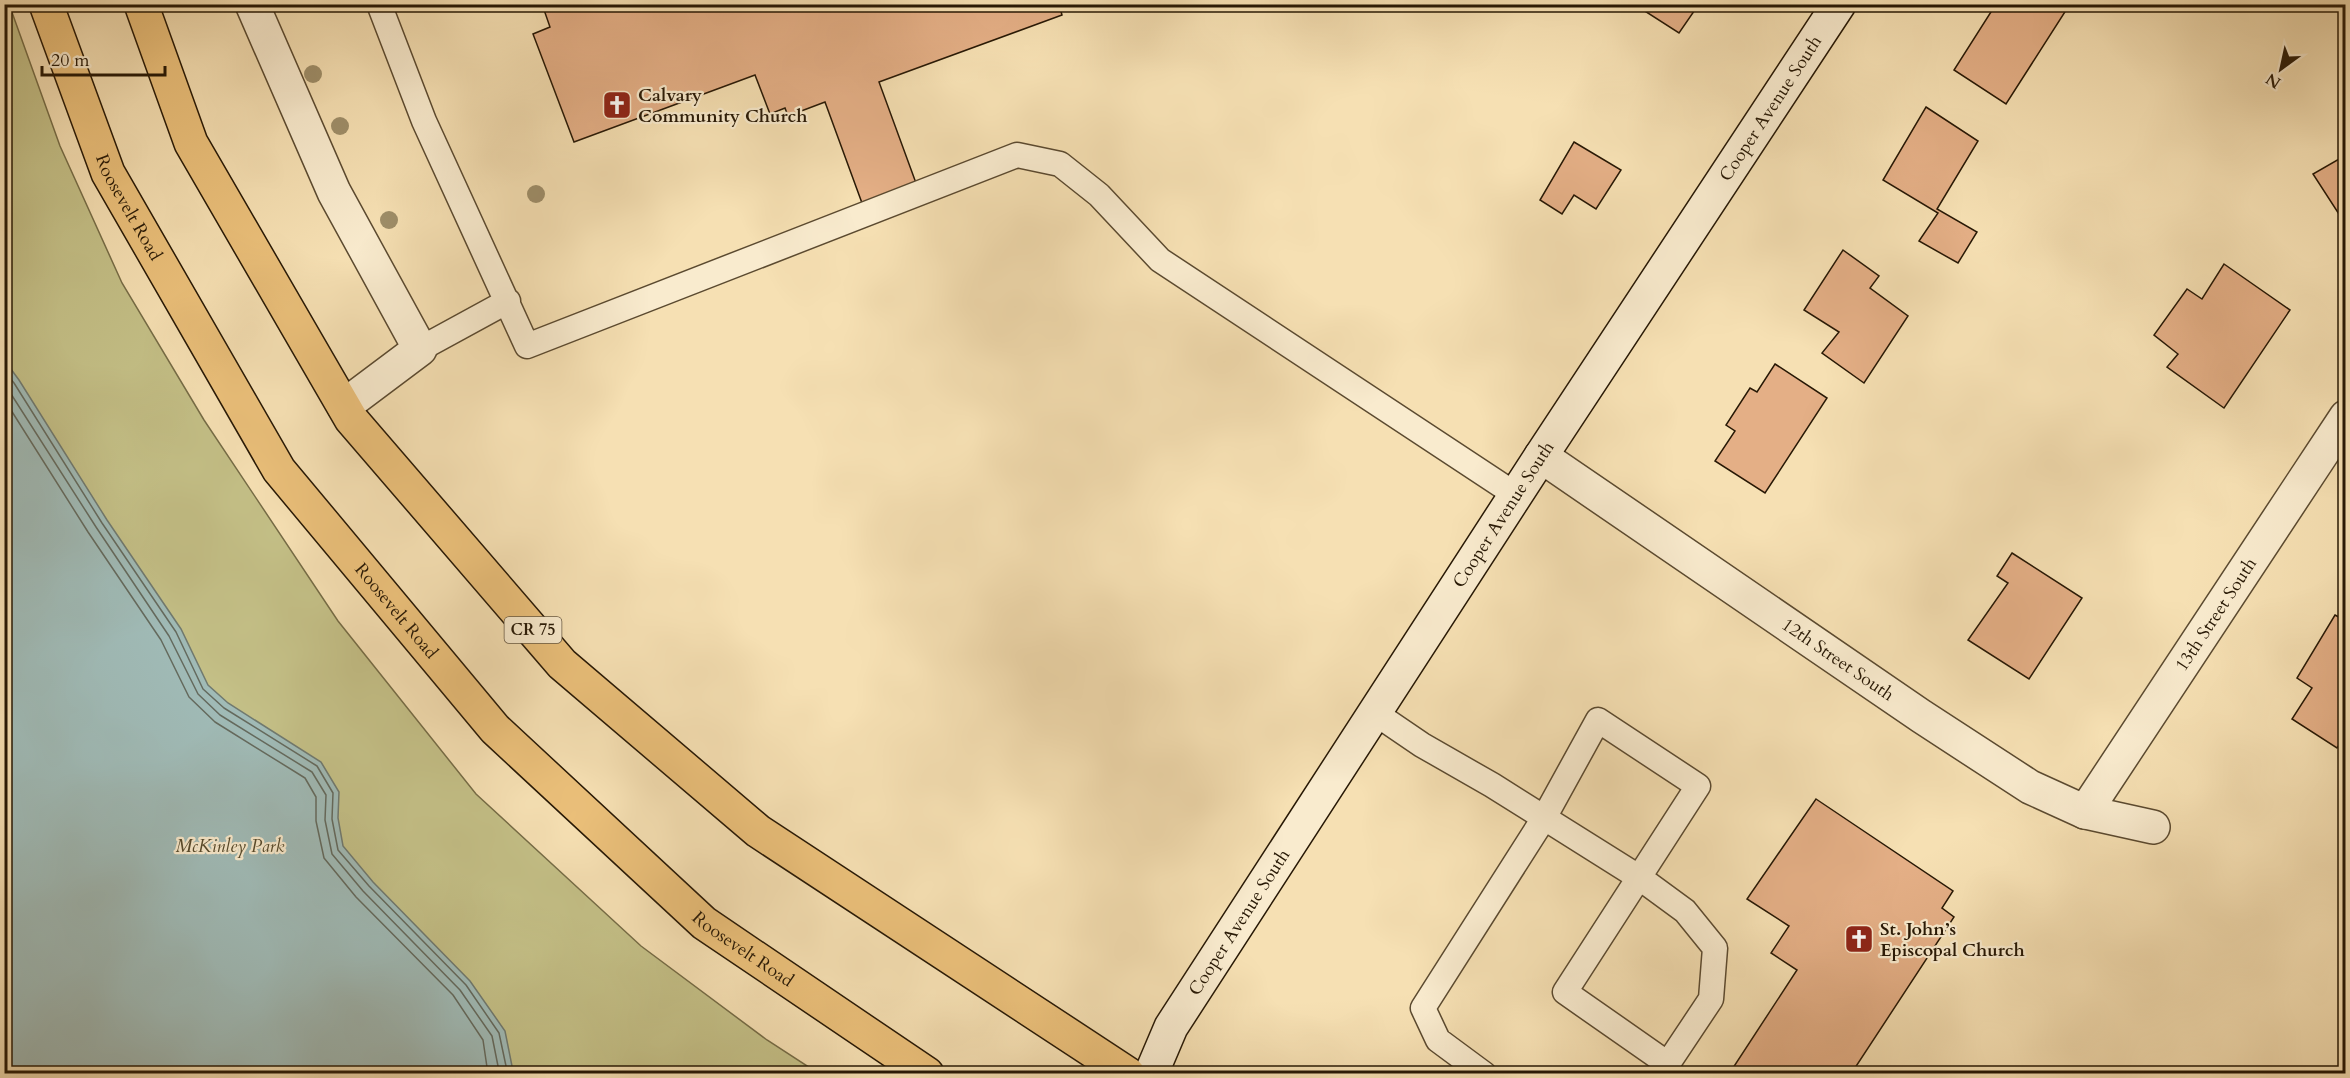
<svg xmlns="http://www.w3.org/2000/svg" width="2350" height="1078" font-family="Cardo,serif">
  <rect width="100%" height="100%" fill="#f6e0b3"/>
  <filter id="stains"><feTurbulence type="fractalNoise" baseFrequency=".00333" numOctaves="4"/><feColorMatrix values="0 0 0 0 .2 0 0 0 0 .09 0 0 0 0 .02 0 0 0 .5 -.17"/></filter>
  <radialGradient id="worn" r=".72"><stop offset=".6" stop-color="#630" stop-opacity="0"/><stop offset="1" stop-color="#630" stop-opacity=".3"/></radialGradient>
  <!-- green -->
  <path fill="#c4c087" stroke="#766c46" stroke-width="1.5" d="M9 4 60 146 122 283 204 420 338 621 476 794 641 946 767 1040 818 1073 5 1074 4 5Z"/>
  <!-- water -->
  <path fill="#a0bbb7" stroke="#707a70" stroke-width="1.5" d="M5 361 19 380 107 520 181 629 208 685 228 703 321 762 339 792 338 818 343 846 373 882 470 981 505 1031 512 1066 510 1073H5Z"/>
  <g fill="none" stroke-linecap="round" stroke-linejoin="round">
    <!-- shore -->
    <path stroke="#646a5e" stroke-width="1.5" d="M4 371 14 383 102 523 176 632 203 689 224 708 317 766 333 793 332 819 338 850 369 886 466 985 499 1033 506 1066 505 1074
      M4 383 96 527 169 636 198 694 220 715 312 772 326 795 325 820 332 854 363 891 460 990 492 1036 498 1066 497 1074
      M4 399 88 532 161 640 189 697 215 722 305 778 316 797V821L324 858 356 897 453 995 483 1040 488 1074"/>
  </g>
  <!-- building -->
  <path fill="#e4af86" stroke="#271805" stroke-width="1.5" d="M542 4H1059L1062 15 879 82 916 183 862 203 825 102 788 116 785 108 770 114 755 75 574 142 533 34 550 27Z
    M1642 4H1699L1679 33 1640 8Z
    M1996 4H2070L2006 104 1954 70Z
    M1926 107 1978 141 1937 209 1977 232 1958 263 1919 241 1938 213 1883 180Z
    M1574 142 1621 170 1596 209 1574 195 1562 214 1540 200Z
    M2346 155V225L2313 174Z
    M1843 250 1879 276 1870 288 1908 316 1864 383 1822 353 1839 332 1804 310Z
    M2224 264 2290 310 2224 408 2167 367 2178 354 2154 335 2187 289 2202 299Z
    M1775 364 1827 398 1765 493 1715 461 1735 431 1726 425 1750 388 1757 392Z
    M2012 553 2082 598 2029 679 1968 640 2008 583 1997 576Z
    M2335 615 2346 621V735L2337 748 2292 719 2312 688 2297 678Z
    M1816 799 1953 891 1942 908 1954 917 1851 1074H1729L1797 970 1771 953 1789 926 1747 899Z"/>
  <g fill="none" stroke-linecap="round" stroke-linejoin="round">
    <!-- lane casing -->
    <g stroke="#5b4a30" stroke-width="27">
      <path id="lane" d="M379 4 424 121 527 346 1017 155 1060 164 1099 195 1160 260 1516 495
        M420 349 508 301
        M1375 713 1422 745 1492 785 1640 878 1685 911 1715 948 1711 999 1661 1074
        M1484 1074 1438 1040 1423 1008 1544 818 1598 720 1698 786 1565 992 1668 1064"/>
    </g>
    <!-- street casing -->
    <g stroke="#5b4a30" stroke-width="36">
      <g id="street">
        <path d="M252 4 334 192 420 349 344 406"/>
        <path id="s1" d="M1541 456 1921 716 2030 787 2085 812 2153 827"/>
        <path id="s2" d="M2085 812 2346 417"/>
      </g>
    </g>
    <!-- secondary casing -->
    <g stroke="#271805" stroke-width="36">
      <g id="secondary">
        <path id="s3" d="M1151 1074 1171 1027 1541 456 1839 4"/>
      </g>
    </g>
    <!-- primary casing -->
    <g stroke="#271805" stroke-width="36">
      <g id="primary">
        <path id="s4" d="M46 4 108 173 279 470 495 729 704 923 927 1074"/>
        <path d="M141 4 191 143 351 419 562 664 758 831 1128 1074"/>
      </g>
    </g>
    <!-- lane -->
    <use href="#lane" stroke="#f9ebce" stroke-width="24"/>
    <!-- street -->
    <use href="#street" stroke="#f9ebce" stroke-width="33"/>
    <!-- secondary -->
    <use href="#secondary" stroke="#f9ebce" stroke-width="33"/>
    <!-- primary -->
    <use href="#primary" stroke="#ebc07a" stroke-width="33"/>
  </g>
  <!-- trees -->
  <g fill="#9e8e69">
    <circle cx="313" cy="74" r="9"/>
    <circle cx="340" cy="126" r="9"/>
    <circle cx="536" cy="194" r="9"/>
    <circle cx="389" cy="220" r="9"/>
  </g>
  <!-- icons -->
  <defs>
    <g id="church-square" transform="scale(1.5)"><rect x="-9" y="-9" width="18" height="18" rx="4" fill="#8f2418" stroke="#f9ebce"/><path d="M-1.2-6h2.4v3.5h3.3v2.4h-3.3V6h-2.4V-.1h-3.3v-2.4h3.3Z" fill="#fff"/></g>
  </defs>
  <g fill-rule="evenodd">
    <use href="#church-square" x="617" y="105"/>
    <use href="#church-square" x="1859" y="939"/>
  </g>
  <g text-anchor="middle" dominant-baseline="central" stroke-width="4.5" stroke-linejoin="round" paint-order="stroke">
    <!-- shield labels -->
    <rect fill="#f9ebce" stroke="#665741" stroke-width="1.5" x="504.5" y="617" width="57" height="26" rx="4.5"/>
    <g font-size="16" font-weight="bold" fill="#271805">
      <text x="533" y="630">CR 75</text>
    </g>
    <!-- poi labels -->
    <g font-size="18" font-weight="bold" fill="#271805" stroke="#f9ebce" text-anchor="start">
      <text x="638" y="95">Calvary<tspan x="638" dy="21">Community Church</tspan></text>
      <text x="1880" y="929">St. John’s<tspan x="1880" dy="21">Episcopal Church</tspan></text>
    </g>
    <!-- street labels -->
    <g font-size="18" fill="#271805" stroke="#f9ebce">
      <text stroke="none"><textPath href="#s3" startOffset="1148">Cooper Avenue South</textPath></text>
      <text stroke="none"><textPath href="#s4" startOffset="220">Roosevelt Road</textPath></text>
      <text stroke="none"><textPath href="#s3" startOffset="662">Cooper Avenue South</textPath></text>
      <text stroke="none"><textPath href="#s4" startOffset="706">Roosevelt Road</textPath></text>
      <text stroke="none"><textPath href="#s2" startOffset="237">13th Street South</textPath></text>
      <text stroke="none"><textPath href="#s1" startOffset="360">12th Street South</textPath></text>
      <text stroke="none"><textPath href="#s3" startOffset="176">Cooper Avenue South</textPath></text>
      <text stroke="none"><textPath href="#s4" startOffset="1192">Roosevelt Road</textPath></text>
    </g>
    <!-- park labels -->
    <g font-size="18" font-style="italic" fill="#564a2c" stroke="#f9ebce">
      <text x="230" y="846">McKinley Park</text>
    </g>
  </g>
  <!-- margin -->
  <rect width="2350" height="1078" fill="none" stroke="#f6e0b3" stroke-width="24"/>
  <rect x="6" y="6" width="2338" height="1066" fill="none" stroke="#271805" stroke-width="3"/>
  <rect x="12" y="12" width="2326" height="1054" fill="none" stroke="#271805" stroke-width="1.5"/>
  <!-- north arrow -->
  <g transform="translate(2281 69) rotate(213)" stroke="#f9ebce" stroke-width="4.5" paint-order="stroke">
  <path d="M0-4.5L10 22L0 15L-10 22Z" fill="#271805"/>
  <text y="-9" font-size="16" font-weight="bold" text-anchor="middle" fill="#271805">N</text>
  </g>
  <!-- scale -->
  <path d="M42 66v9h123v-9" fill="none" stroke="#271805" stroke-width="3"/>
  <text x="51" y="66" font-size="18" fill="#271805" stroke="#f9ebce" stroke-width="4.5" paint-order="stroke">20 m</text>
  <rect width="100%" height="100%" filter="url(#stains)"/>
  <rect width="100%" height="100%" fill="url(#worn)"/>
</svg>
